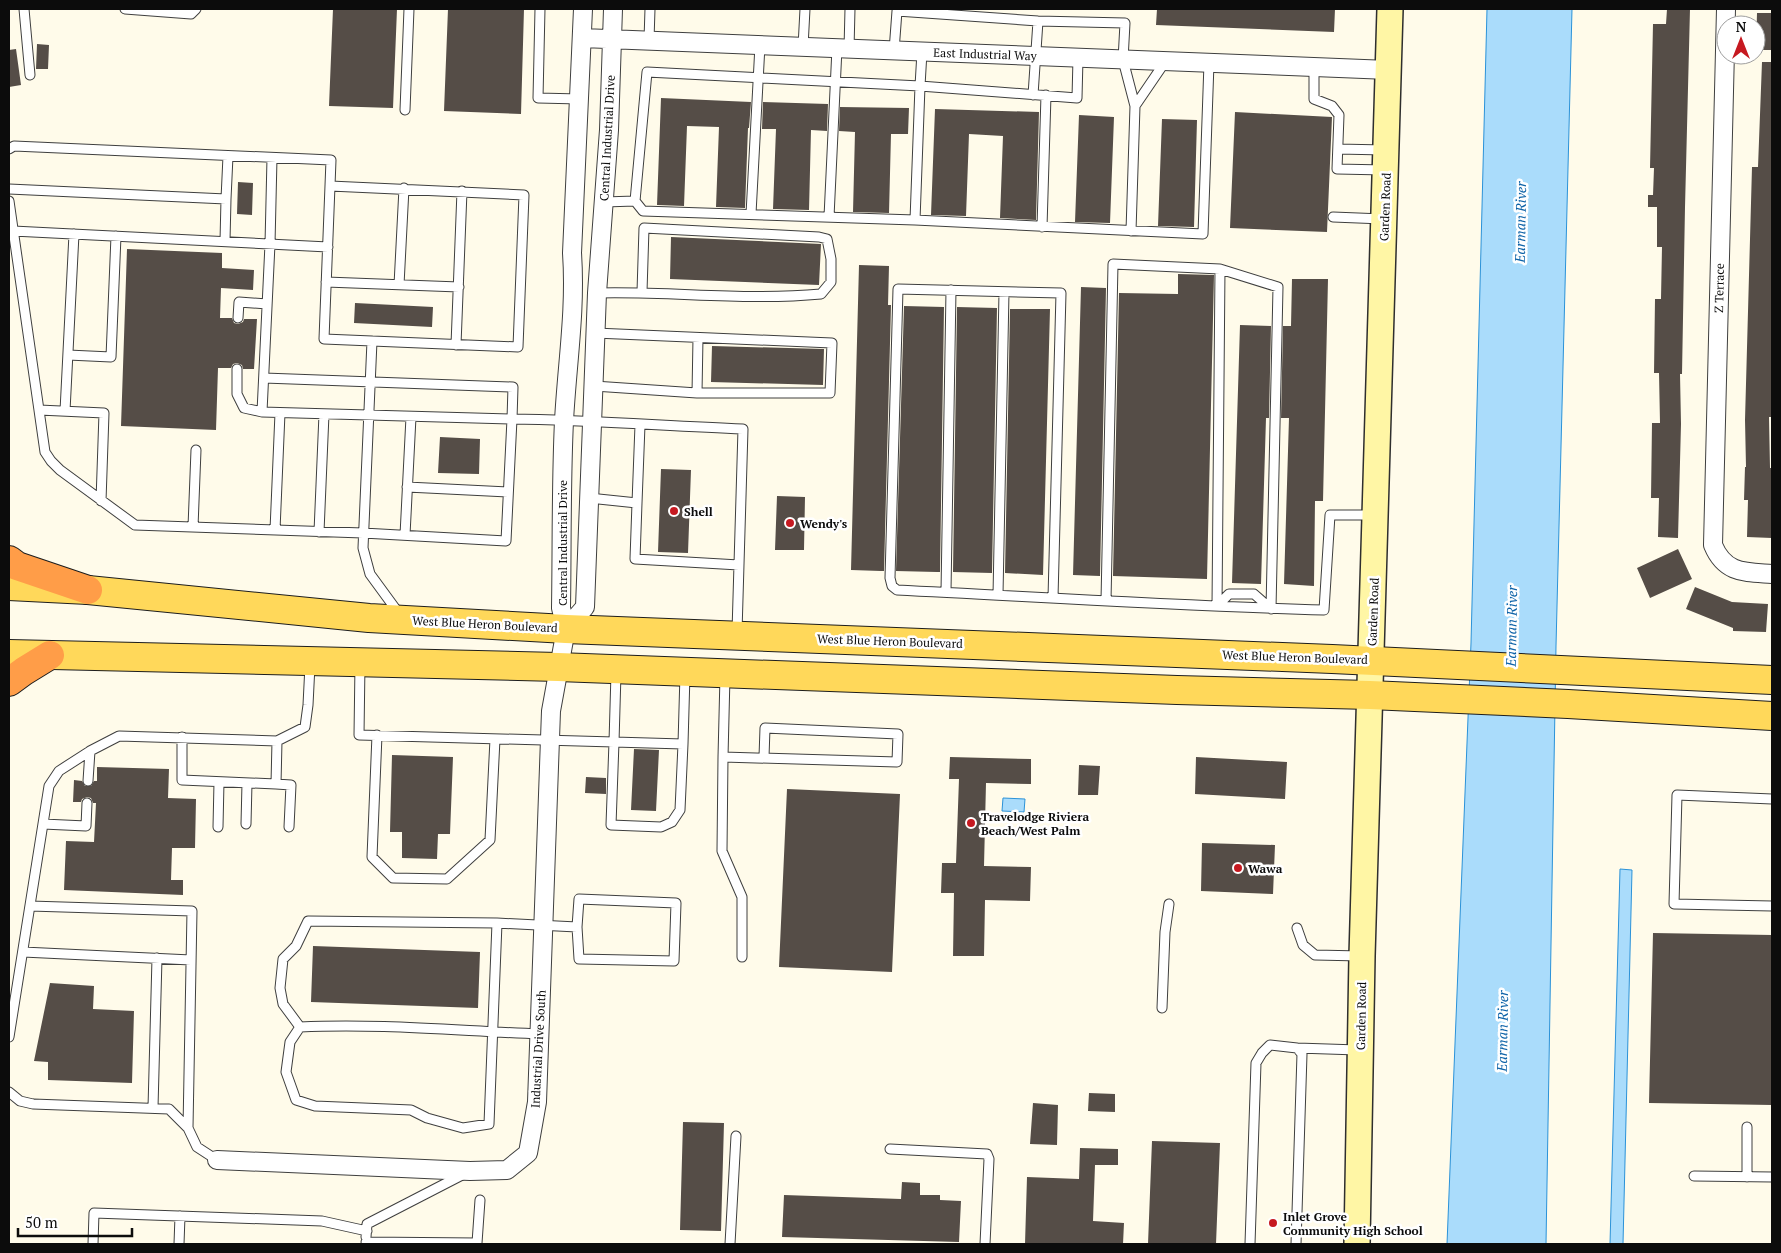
<svg xmlns="http://www.w3.org/2000/svg" width="1781" height="1253" font-family="'PT Serif',serif">
  <rect width="100%" height="100%" fill="#fffbea"/>
  <!-- water -->
  <path fill="#aadcfb" stroke="#2b92d8" d="M1487 9H1572L1556 646 1546 1244H1447L1471 643Z
    M1003 798 1025 799 1024 812 1002 811Z
    M1620 869 1632 870 1623 1244H1610Z"/>
  <!-- building -->
  <path fill="#554d47" d="M333 9H397L393 108 329 106Z
    M448 9H524L521 114 444 111Z
    M1157 9H1335L1334 32 1156 25Z
    M1667 9H1690L1685 207 1682 374H1680L1681 424 1678 538 1658 537 1659 498H1651L1652 423H1660L1659 373H1654L1655 299H1661L1662 247H1657V207H1648V195H1653L1654 168H1650L1653 24H1666Z
    M1757 13H1772V50H1756Z
    M37 44 49 45 48 69H36Z
    M16 49 21 85 9 87V50Z
    M1762 62H1772V417H1769L1770 468H1772V538L1747 537 1748 500H1744L1745 467H1746L1745 420 1752 167H1758Z
    M661 98 751 102 749 128H748L745 208 716 207 719 127 687 126 684 206 657 205Z
    M763 102 828 104 827 131 811 130 809 210 773 209 776 129H762Z
    M840 107 909 108 908 134H891L889 213 853 212 855 132 839 131Z
    M935 109 1039 112 1036 220 1000 218 1003 136 969 134 966 216 931 215Z
    M1235 112 1332 117 1327 232 1230 228Z
    M1079 115 1114 117 1110 223 1075 222Z
    M1162 119 1197 120 1194 227 1158 226Z
    M238 182 253 183 252 215 237 214Z
    M671 237 821 244 819 285 670 279Z
    M127 249 222 253V268L254 270 253 290 221 288 220 318H232L234 323 238 324 243 322 244 319H257L254 369H243L242 365 237 363 233 364 231 368H218L216 430 121 426Z
    M859 265 889 266 888 305H891L884 571H881L851 570Z
    M1178 274 1214 275 1207 579 1113 576 1119 293 1178 294Z
    M1292 279H1328L1323 501H1315L1314 586 1284 584 1289 418H1281L1283 326H1291Z
    M1081 287 1106 288 1100 576 1073 575Z
    M355 303 433 307 432 327 354 323Z
    M904 306 944 307 940 572H937L896 571Z
    M957 307 997 308 992 573 953 572Z
    M1010 309H1050L1043 575 1005 573Z
    M1240 325 1271 326 1269 418H1266L1261 584 1232 583Z
    M712 346 824 349 823 385 711 382Z
    M440 437 480 439 479 474 438 473Z
    M661 469 691 470 688 553 658 552Z
    M777 496 805 497 804 550H775Z
    M1678 549 1692 579 1650 598 1637 568Z
    M1695 587 1732 602 1768 604 1766 632 1733 631V628L1686 609Z
    M634 749 659 750 656 811 631 810Z
    M392 755 453 757 450 834H438L437 859 402 858V832H390Z
    M950 757 1031 759V784L986 783 984 866 1031 867 1030 901 985 900 984 956H953L954 893H941L942 863H956L959 779H949Z
    M1196 757 1287 762 1285 799 1195 794Z
    M1079 765 1100 766 1098 795H1078Z
    M97 767 169 769 168 798 196 799 195 848H172L171 880H183V895L64 890 66 841 94 842 96 803H93L91 798 87 797 82 799 81 802H73L74 780 82 781 85 786H91L94 781H97Z
    M586 777 606 778V794L585 793Z
    M787 789 900 794 892 972 779 967Z
    M1202 843 1275 845 1273 894 1201 891Z
    M1653 933 1772 935V1105L1649 1103Z
    M313 946 480 952 478 1008 311 1002Z
    M50 983 94 986 93 1009 134 1011 132 1083 48 1080V1062L34 1061Z
    M1089 1093 1115 1094V1112L1088 1111Z
    M1033 1103 1058 1105 1057 1145 1030 1144Z
    M683 1122 724 1123 721 1231 680 1230Z
    M1152 1141 1220 1143 1216 1244H1148Z
    M1080 1148 1118 1149V1165H1095L1093 1221 1124 1223 1123 1244H1025L1027 1177 1079 1179Z
    M902 1182 920 1183V1195H940V1200L961 1201 959 1242 782 1237 784 1195 901 1199Z"/>
  <g fill="none" stroke-linecap="round" stroke-linejoin="round">
    <!-- lane casing -->
    <g stroke="#3f3f3f" stroke-width="11">
      <path id="lane" d="M24 9 30 75
        M125 9 191 14 196 9
        M540 9 538 98 580 99
        M649 40 650 9
        M803 47 805 9
        M849 49 850 9
        M894 51 897 11 1038 21 1125 23 1123 60 1135 106 1131 231
        M922 52 920 86 1077 98 1078 58
        M1314 67V99L1332 106 1339 115 1337 169 1385 170
        M1033 95 1038 21
        M1135 106 1165 62
        M405 110 409 9
        M9 149 14 146 331 160 324 339 372 341 363 548 370 574 400 615
        M1338 149 1385 150
        M330 186 524 195 518 347 372 341
        M9 189 226 199 225 241
        M226 199 228 156
        M9 201 45 452 51 461 60 470 135 525 363 533 506 541 512 419C589 420 666 426 743 429L737 632
        M635 201 643 211 915 220 1203 234 1209 63
        M604 202 635 201 647 72 920 86 915 220
        M751 214 760 45
        M829 217 837 48
        M1333 217 1383 219
        M1042 227 1046 95
        M13 231 328 247
        M326 282 459 287
        M399 285 404 188
        M597 293C672 291 747 301 821 294L831 282V259L827 239 819 237 644 228 642 292
        M238 318 239 302 267 304
        M456 345 462 191
        M68 355 111 357 116 236
        M237 369V394L244 408 262 412
        M264 378 513 387 512 419 262 412 270 244 272 158
        M594 386 697 393H830L832 343 595 333
        M697 393 698 338
        M39 410 104 413 101 501
        M65 411 74 234
        M407 487 508 492
        M589 498 637 503 635 559 739 565
        M637 503 640 425
        M193 527 196 450
        M275 530 280 413
        M319 532 324 414
        M405 535 411 417
        M946 592 951 290
        M998 595 1004 292
        M1053 598 1061 293 898 289 890 578 892 586 897 590C1039 597 1182 606 1324 610L1330 515H1375
        M1106 601 1113 264 1220 269 1278 287 1271 609
        M1217 606 1220 269
        M1217 606 1229 594H1254L1271 609
        M360 664 359 735 614 742 616 673
        M725 676 723 757 897 762 898 734 765 728 764 757
        M377 735 372 857 393 878 447 879 490 840 495 739
        M182 737V780L276 784 277 741
        M683 744 680 810 672 822 661 827 611 825 614 742 683 744 685 674
        M723 757 722 851 742 897V957
        M88 781 90 751
        M276 784 291 785 289 827
        M1772 799 1677 795 1674 904 1772 906
        M43 824 86 826 87 803
        M246 824 247 783
        M218 827 219 782
        M579 899 676 903 674 961 579 959 577 927Z
        M30 906 192 911 188 1128
        M1297 928 1303 945 1315 955 1361 956
        M23 952 191 960
        M1162 1008 1165 932 1169 904
        M300 1027 283 1004 280 988 283 959 296 946 308 921 497 923
        M540 1034C460 1031 379 1023 300 1027L290 1042 286 1072 296 1100 315 1106 411 1110 427 1118 463 1128 489 1124 497 923 577 927
        M9 1037 49 786 59 771 90 751 119 736 277 741 305 727 308 705 310 665
        M1297 1048 1358 1050
        M9 1092 20 1101 33 1104 169 1109 188 1128 197 1147 217 1160
        M153 1108 157 958
        M890 1149 987 1154 989 1159 985 1244
        M1694 1176 1772 1177
        M1747 1177V1127
        M366 1237 367 1224 464 1174
        M366 1242 477 1243 480 1200
        M93 1244 94 1213 322 1221 367 1231
        M179 1244 180 1216
        M730 1244 736 1136
        M1250 1244 1256 1063 1262 1053 1270 1045 1297 1048 1302 1054 1296 1244"/>
    </g>
    <!-- street casing -->
    <g stroke="#3f3f3f" stroke-width="20">
      <path id="street" d="M1726 9 1713 545C1725 574 1745 572 1772 574
        M582 38 1389 70
        M566 629 585 607 597 293 609 130 613 9
        M217 1160 470 1171 507 1170 528 1153 537 1102 551 711 566 629 561 608C562 546 561 483 564 421 567 364 576 310 572 253L583 9"/>
    </g>
    <!-- secondary casing -->
    <g stroke="#2e2e2e" stroke-width="28">
      <path id="secondary" d="M1357 1244 1362 956 1390 9"/>
    </g>
    <!-- primary casing -->
    <g stroke="#1d1d1d" stroke-width="30">
      <path id="primary" d="M9 586 88 590 369 618 566 629 1332 659 1772 680
        M9 654 558 667 1177 690 1370 695 1568 704 1772 716"/>
    </g>
    <!-- highway casing -->
    <g stroke="#1d1d1d" stroke-width="30">
      <path id="highway" d="M9 560 17 566 88 590
        M9 682 24 671 50 655"/>
    </g>
    <!-- lane -->
    <use href="#lane" stroke="#fff" stroke-width="9"/>
    <!-- street -->
    <use href="#street" stroke="#fff" stroke-width="18"/>
    <!-- secondary -->
    <use href="#secondary" stroke="#fff6a5" stroke-width="25"/>
    <!-- primary -->
    <use href="#primary" stroke="#ffd85a" stroke-width="28"/>
    <!-- highway -->
    <use href="#highway" stroke="#ff9d48" stroke-width="28"/>
  </g>
  <!-- markers -->
  <g fill="#c61920" stroke="#fff" stroke-width="2">
    <circle cx="674" cy="511" r="5"/>
    <circle cx="790" cy="523" r="5"/>
    <circle cx="971" cy="823" r="5"/>
    <circle cx="1238" cy="868" r="5"/>
    <circle cx="1273" cy="1223" r="5"/>
  </g>
  <g text-anchor="middle" dominant-baseline="central" stroke-width="5" stroke-linejoin="round" paint-order="stroke">
    <!-- street labels -->
    <g font-size="12" fill="#0c0c0c" stroke="#fff">
      <text transform="translate(985 54) rotate(2)">East Industrial Way</text>
      <text transform="translate(607 138) rotate(-87)">Central Industrial Drive</text>
      <text transform="translate(1385 207) rotate(-88)">Garden Road</text>
      <text transform="translate(1719 288) rotate(-89)">Z Terrace</text>
      <text transform="translate(562 543) rotate(-90)">Central Industrial Drive</text>
      <text transform="translate(1373 612) rotate(-88)">Garden Road</text>
      <text transform="translate(485 624) rotate(3)">West Blue Heron Boulevard</text>
      <text transform="translate(890 641) rotate(2)">West Blue Heron Boulevard</text>
      <text transform="translate(1295 657) rotate(2)">West Blue Heron Boulevard</text>
      <text transform="translate(1361 1016) rotate(-89)">Garden Road</text>
      <text transform="translate(538 1049) rotate(-87)">Industrial Drive South</text>
    </g>
    <!-- poi labels -->
    <g font-size="12" font-weight="bold" fill="#0c0c0c" stroke="#fff" text-anchor="start">
      <text x="684" y="511">Shell</text>
      <text x="800" y="523">Wendy's</text>
      <text x="981" y="816">Travelodge Riviera<tspan x="981" dy="14">Beach/West Palm</tspan></text>
      <text x="1248" y="868">Wawa</text>
      <text x="1283" y="1216">Inlet Grove<tspan x="1283" dy="14">Community High School</tspan></text>
    </g>
    <!-- water labels -->
    <g font-size="14" font-style="italic" fill="#0c62a7" stroke="#fff">
      <text transform="translate(1520 222) rotate(-89)">Earman River</text>
      <text transform="translate(1511 626) rotate(-89)">Earman River</text>
      <text transform="translate(1502 1031) rotate(-89)">Earman River</text>
    </g>
  </g>
  <!-- border -->
  <rect width="1781" height="1253" fill="none" stroke="#0c0c0c" stroke-width="20"/>
  <!-- north arrow -->
  <g transform="translate(1741 40)"><circle r="24" fill="#ffffff" stroke="#9e9e9e"/>
  <path d="M0-4L9 19L0 12L-9 19Z" fill="#c61920"/>
  <text y="-8" font-size="14" font-weight="bold" text-anchor="middle" fill="#0c0c0c">N</text>
  </g>
  <!-- scale -->
  <path d="M18 1228v8h114v-8" fill="none" stroke="#0c0c0c" stroke-width="2.5"/>
  <text x="25" y="1228" font-size="15" fill="#0c0c0c" stroke="#ffffff" stroke-width="4" paint-order="stroke">50 m</text>
</svg>
